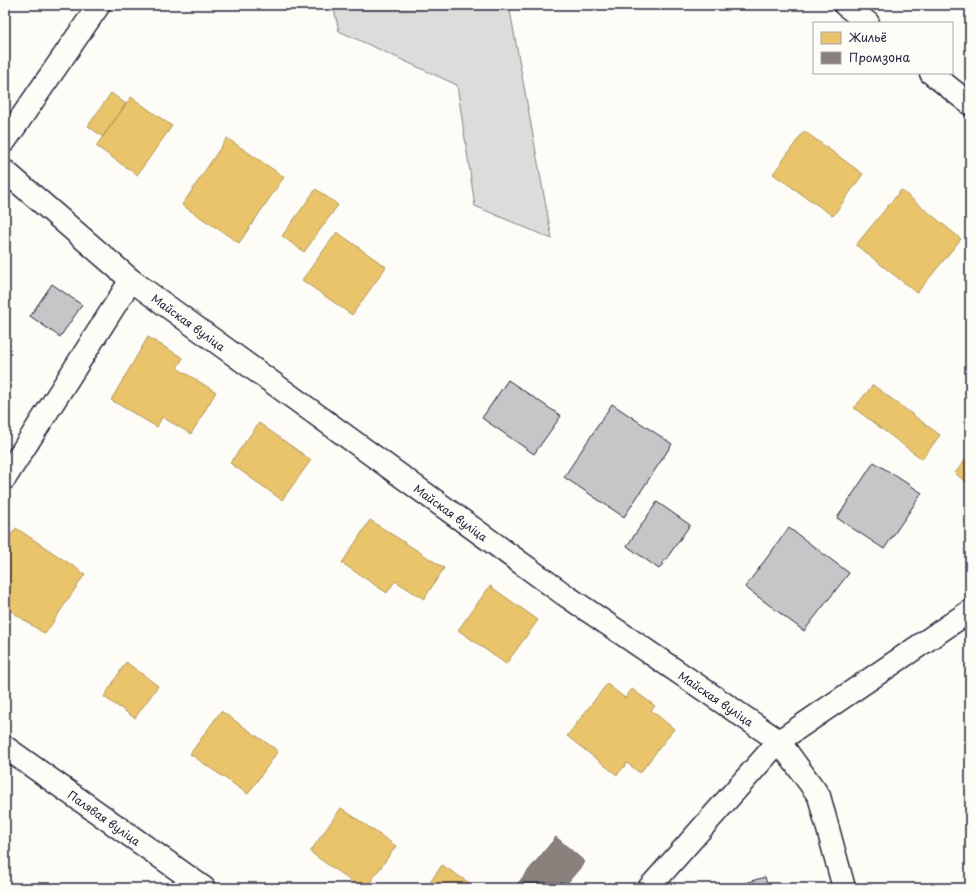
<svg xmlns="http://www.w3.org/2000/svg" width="975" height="893" font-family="'Playpen Sans',sans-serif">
  <rect width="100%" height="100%" fill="#fdfcf7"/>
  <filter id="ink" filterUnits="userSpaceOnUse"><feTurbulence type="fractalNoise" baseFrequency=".025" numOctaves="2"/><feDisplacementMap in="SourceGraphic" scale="8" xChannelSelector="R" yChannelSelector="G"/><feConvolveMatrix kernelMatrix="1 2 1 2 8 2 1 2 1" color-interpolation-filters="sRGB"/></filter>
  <g filter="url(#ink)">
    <!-- green -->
    <path fill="#dddcdb" stroke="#807f8b" d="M333 5H509L552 239 475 206 457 85 339 31Z"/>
    <!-- homes -->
    <path fill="#e9c46a" stroke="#ad935c" d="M111 93 126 104 103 137 88 126Z
      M131 97 172 126 137 175 96 146Z
      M804 131 863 174 833 216 773 174Z
      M227 138 284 177 239 243 182 205Z
      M316 189 338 205 304 252 282 236Z
      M901 190 961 239 917 293 856 245Z
      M337 232 386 267 352 315 302 280Z
      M148 337 183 358 177 368 216 392 191 434 162 417 157 427 111 400Z
      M873 385 940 435 922 459 854 408Z
      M259 423 311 460 282 500 230 463Z
      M970 454V486L955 473Z
      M370 520 444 568 424 599 395 581 387 593 342 563Z
      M16 528 85 574 45 634 5 607V544Z
      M490 586 538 620 506 664 458 630Z
      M126 662 158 686 135 718 104 697Z
      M607 684 625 698 632 689 655 706 651 710 674 729 640 773 627 763 617 775 567 736Z
      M221 711 278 751 248 794 190 754Z
      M341 808 396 846 366 888H361L310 852Z
      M442 865 477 888H426Z"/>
    <!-- industry -->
    <path fill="#8a817c" stroke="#6b6468" d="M556 837 585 862 563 888H514Z"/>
    <!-- building -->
    <path fill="#c6c6c8" stroke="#22223b" d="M52 284 82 305 60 337 30 316Z
      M508 380 561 416 534 454 482 418Z
      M612 404 672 444 624 517 564 477Z
      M874 462 922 493 884 549 837 518Z
      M657 502 690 525 659 569 627 546Z
      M789 528 849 573 804 631 745 587Z
      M765 877 768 888H728Z"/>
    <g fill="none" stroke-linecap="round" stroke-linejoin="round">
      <!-- street casing -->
      <g stroke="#22223b" stroke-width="25">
        <g id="street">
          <path d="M845 5 868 23"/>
          <path d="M931 73 970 104"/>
          <path d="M5 141 99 5"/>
          <path id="s1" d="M5 171 131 280 565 595 779 741 819 796 844 888"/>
          <path d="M5 478 131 280"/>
          <path id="s2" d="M5 747 204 888"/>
          <path d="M649 888 779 741 970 611"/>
        </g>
      </g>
      <!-- street -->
      <use href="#street" stroke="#fdfcf7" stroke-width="22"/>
    </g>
  </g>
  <g text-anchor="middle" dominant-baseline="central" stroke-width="4" stroke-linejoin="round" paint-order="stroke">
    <!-- street labels -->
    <g font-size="11" fill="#22223b" stroke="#fdfcf7">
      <text stroke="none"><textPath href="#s1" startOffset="238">Майская вуліца</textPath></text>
      <text stroke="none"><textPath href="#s1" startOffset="562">Майская вуліца</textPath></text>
      <text stroke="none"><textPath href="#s1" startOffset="886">Майская вуліца</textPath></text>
      <text stroke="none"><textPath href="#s2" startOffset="122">Палявая вуліца</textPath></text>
    </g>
  </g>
  <!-- margin -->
  <rect width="975" height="893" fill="none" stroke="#fdfcf7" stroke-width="20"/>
  <rect x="10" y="10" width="955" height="873" fill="none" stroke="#22223b" stroke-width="1.5" filter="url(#ink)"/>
  <!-- legend -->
  <rect x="813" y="22" width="140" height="52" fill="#fdfcf7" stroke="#a5a5ac"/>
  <rect x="821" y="32" width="20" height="12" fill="#e9c46a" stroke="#a5a5ac"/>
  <text x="849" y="42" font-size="12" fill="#22223b">Жильё</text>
  <rect x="821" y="52" width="20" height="12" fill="#8a817c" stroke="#a5a5ac"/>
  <text x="849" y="62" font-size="12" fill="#22223b">Промзона</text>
</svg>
